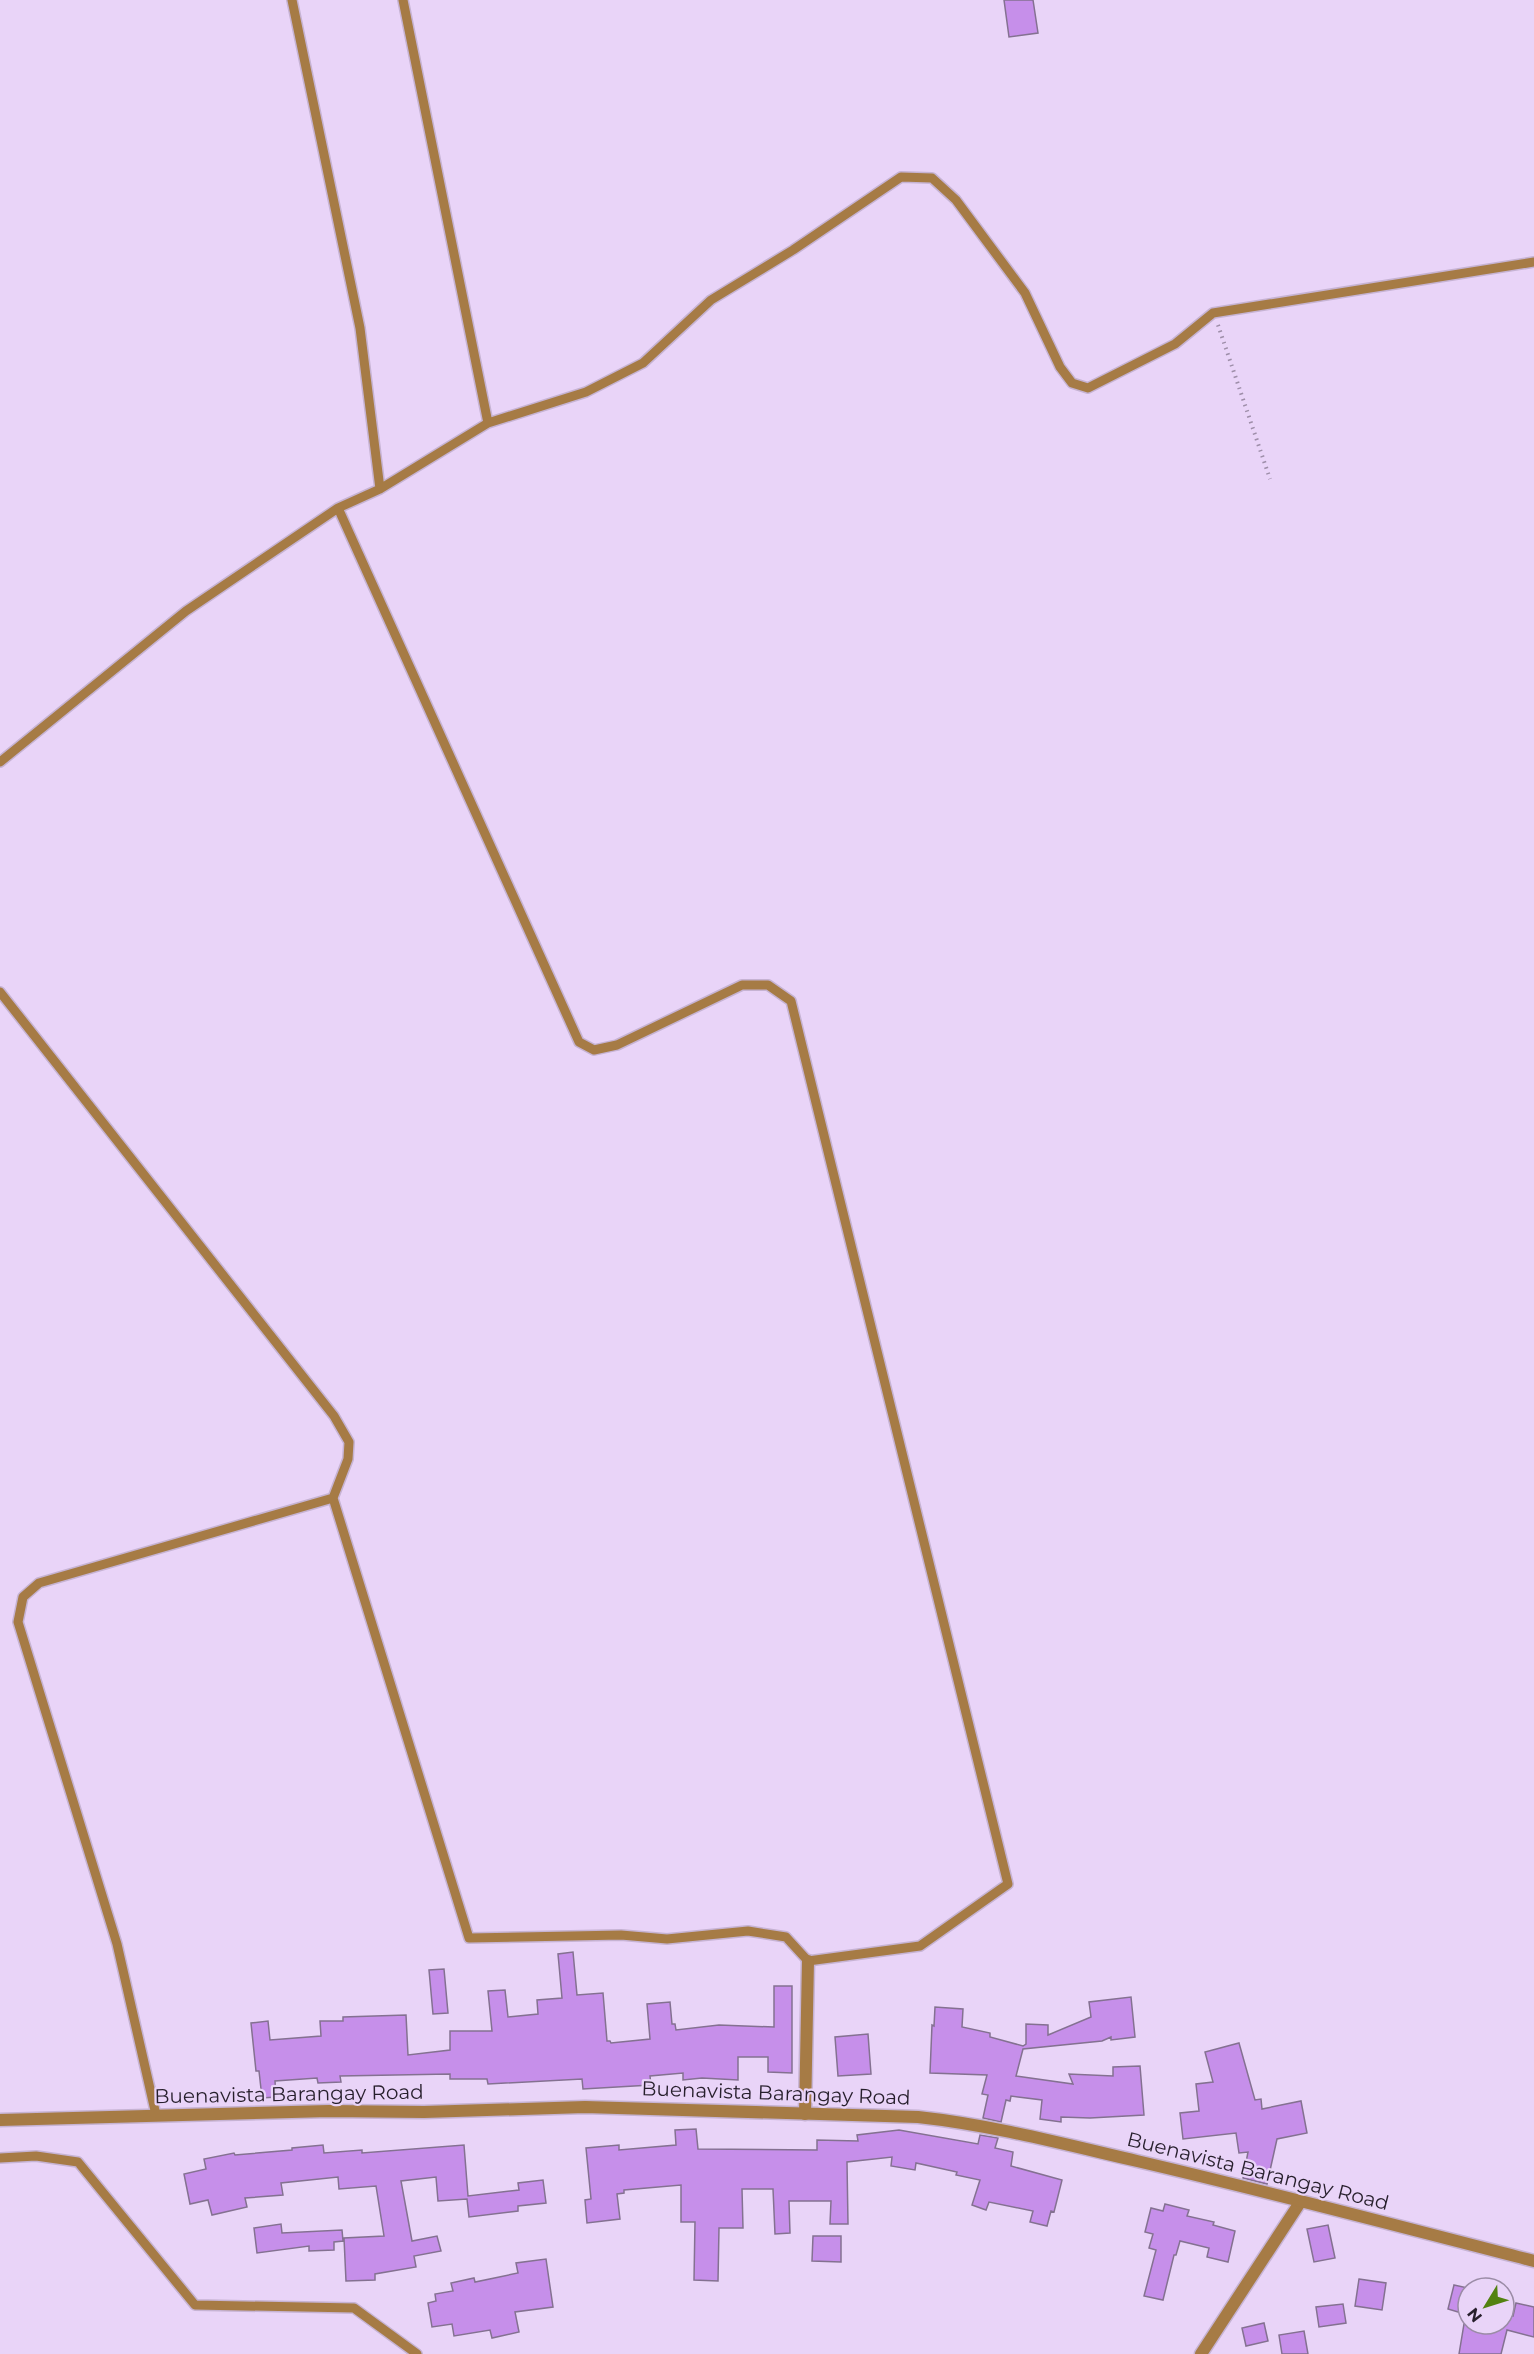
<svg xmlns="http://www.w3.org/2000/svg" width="1534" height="2354" font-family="Montserrat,sans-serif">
  <rect width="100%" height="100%" fill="#e9d4f8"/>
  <!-- building -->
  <path fill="#c68fea" stroke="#847191" stroke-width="1.5" d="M1004 0H1033L1038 33 1009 37Z
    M573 1952 577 1995 603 1993 607 2041H610L611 2043 650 2039 647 2004 670 2002 672 2024H675L676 2030 719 2025 774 2027V1986H792V2073L768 2072V2057H738V2080L702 2078 683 2080V2073L650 2076 651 2085 583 2089 582 2079 488 2084 487 2079H450V2074L340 2076 341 2082 318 2083 317 2078 275 2081 276 2097 262 2098 259 2071H256L251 2023 268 2021 270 2040 321 2036 320 2021H343V2017L406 2015 408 2055 450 2050V2031H492L488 1991 505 1990 508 2017 538 2014 537 2000 562 1998 558 1954Z
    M444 1969 448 2013 433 2014 429 1970Z
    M1131 1997 1135 2037 1111 2040V2037L1102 2041 1023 2049 1016 2076 1073 2084 1069 2074 1113 2076V2067L1140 2066 1144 2115 1090 2118 1061 2117V2122L1040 2119 1042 2100 1011 2096 1010 2101 1006 2100 1001 2122 983 2118 988 2095 982 2094 987 2075 930 2073 932 2025 934 2026 935 2007 963 2009 962 2027 990 2033V2037L1023 2046 1026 2044V2024L1048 2025V2035L1091 2017 1089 2002Z
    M868 2034 871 2074 838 2076 835 2037Z
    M1239 2043 1255 2100 1261 2099 1262 2109 1301 2101 1307 2133 1277 2139 1267 2184 1243 2178 1248 2152 1239 2153 1236 2133 1183 2139 1180 2113 1199 2111 1196 2084 1213 2082 1205 2052Z
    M696 2129 698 2149 817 2150V2140L858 2141 857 2135 899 2130 978 2144 980 2135 998 2138 995 2148 1013 2152 1011 2166 1062 2180 1054 2212 1051 2211 1047 2226 1030 2222 1033 2211 989 2202 986 2210 972 2205 980 2180 956 2175 957 2172 916 2163 915 2170 891 2166 892 2157 847 2162 848 2224H830L831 2201H789L790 2233 775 2234 773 2189H742L743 2228H719L718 2281 694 2280 695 2222H681V2185L624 2190V2193L617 2194 620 2219 587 2223 585 2200 591 2199 586 2148 619 2145V2150L676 2145 675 2130Z
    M323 2145 324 2153 362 2150V2153L464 2145 468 2196 519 2190 518 2183 543 2180 546 2203 518 2206V2211L469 2217 467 2199 438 2201 436 2177 401 2181 412 2241 437 2236 441 2251 414 2256 416 2267 375 2274V2280L346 2281 344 2238 384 2236 376 2186 339 2189 338 2177 281 2183 283 2195 245 2198 247 2207 212 2215 208 2200 190 2204 184 2174 206 2169 204 2159 234 2153 235 2155 292 2150V2148Z
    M1165 2204 1189 2210 1187 2216 1214 2222 1213 2225 1235 2231 1228 2262 1207 2257 1209 2248 1180 2241 1176 2255H1174L1163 2300 1144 2296 1156 2250 1149 2248 1153 2234 1145 2232 1151 2208 1163 2211Z
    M281 2224 282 2233 342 2230 343 2241 334 2242V2250L309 2251V2246L257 2253 254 2228Z
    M1328 2225 1335 2258 1314 2262 1307 2229Z
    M813 2236H841V2262L812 2261Z
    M546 2259 553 2307 515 2312 519 2332 492 2338 490 2330 454 2336 452 2324 432 2327 428 2303 436 2301 435 2294 453 2291 451 2283 474 2278 475 2282 518 2273 516 2263Z
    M1359 2279 1386 2283 1382 2310 1355 2306Z
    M1454 2285 1468 2288V2315L1448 2309Z
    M1516 2303 1534 2307V2337L1507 2330 1501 2354H1459L1464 2324H1504V2313L1513 2316Z
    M1343 2304 1346 2323 1319 2327 1316 2307Z
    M1264 2323 1268 2341 1246 2346 1242 2328Z
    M1304 2331 1308 2354H1282L1279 2335Z"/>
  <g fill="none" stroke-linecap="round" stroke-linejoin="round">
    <!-- service casing -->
    <g stroke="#c6b3d3" stroke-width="12">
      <path id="service" d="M292 0 360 328 380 489
        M403 0 488 423
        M0 762 186 611 338 508 380 489 488 423 586 392 643 363 711 300 793 250 901 177 932 178 956 200 1025 293 1060 367 1072 383 1088 388 1175 344 1213 313 1534 262
        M0 992 334 1416 349 1442 348 1459 333 1498 469 1938 621 1935 667 1939 748 1931 786 1937 808 1961 920 1946 1008 1884 791 1001 768 985H742L617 1045 594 1050 579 1042 338 508
        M156 2115 117 1944 18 1622 23 1597 39 1583 333 1498
        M0 2158 36 2156 78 2162 195 2305 354 2308 417 2354"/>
    </g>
    <!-- minor casing -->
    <g stroke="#c6b3d3" stroke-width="15">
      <path id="minor" d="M805 2114 808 1961
        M1201 2354 1301 2201"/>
    </g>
    <!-- tertiary casing -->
    <g stroke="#c6b3d3" stroke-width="15">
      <path id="tertiary" d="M0 2120 329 2111 424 2112 585 2107 918 2117C992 2125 1064 2144 1137 2161 1270 2192 1402 2227 1534 2261"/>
    </g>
    <!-- path -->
    <path stroke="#9e8ea9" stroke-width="4" stroke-dasharray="1.5 4.5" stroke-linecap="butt" d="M1218 325 1270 479"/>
    <!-- service -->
    <use href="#service" stroke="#a67b45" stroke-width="9"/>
    <!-- minor -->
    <use href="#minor" stroke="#a67b45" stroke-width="12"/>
    <!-- tertiary -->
    <use href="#tertiary" stroke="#a67b45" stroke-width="12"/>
  </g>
  <g text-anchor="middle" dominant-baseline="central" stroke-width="4.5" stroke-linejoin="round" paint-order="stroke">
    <!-- street labels -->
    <g font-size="20" fill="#271f2c" stroke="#e9d4f8">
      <text transform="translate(776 2093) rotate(2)">Buenavista Barangay Road</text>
      <text transform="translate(289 2094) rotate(-1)">Buenavista Barangay Road</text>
      <text transform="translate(1258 2171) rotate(14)">Buenavista Barangay Road</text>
    </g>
  </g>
  <!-- north arrow -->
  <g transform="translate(1486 2306) rotate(232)"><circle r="28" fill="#e9d4f8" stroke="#9b8ca6" stroke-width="1.5"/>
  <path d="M0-4.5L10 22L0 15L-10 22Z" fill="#538211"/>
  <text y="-9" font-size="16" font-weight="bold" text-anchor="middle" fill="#271f2c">N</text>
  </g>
</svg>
